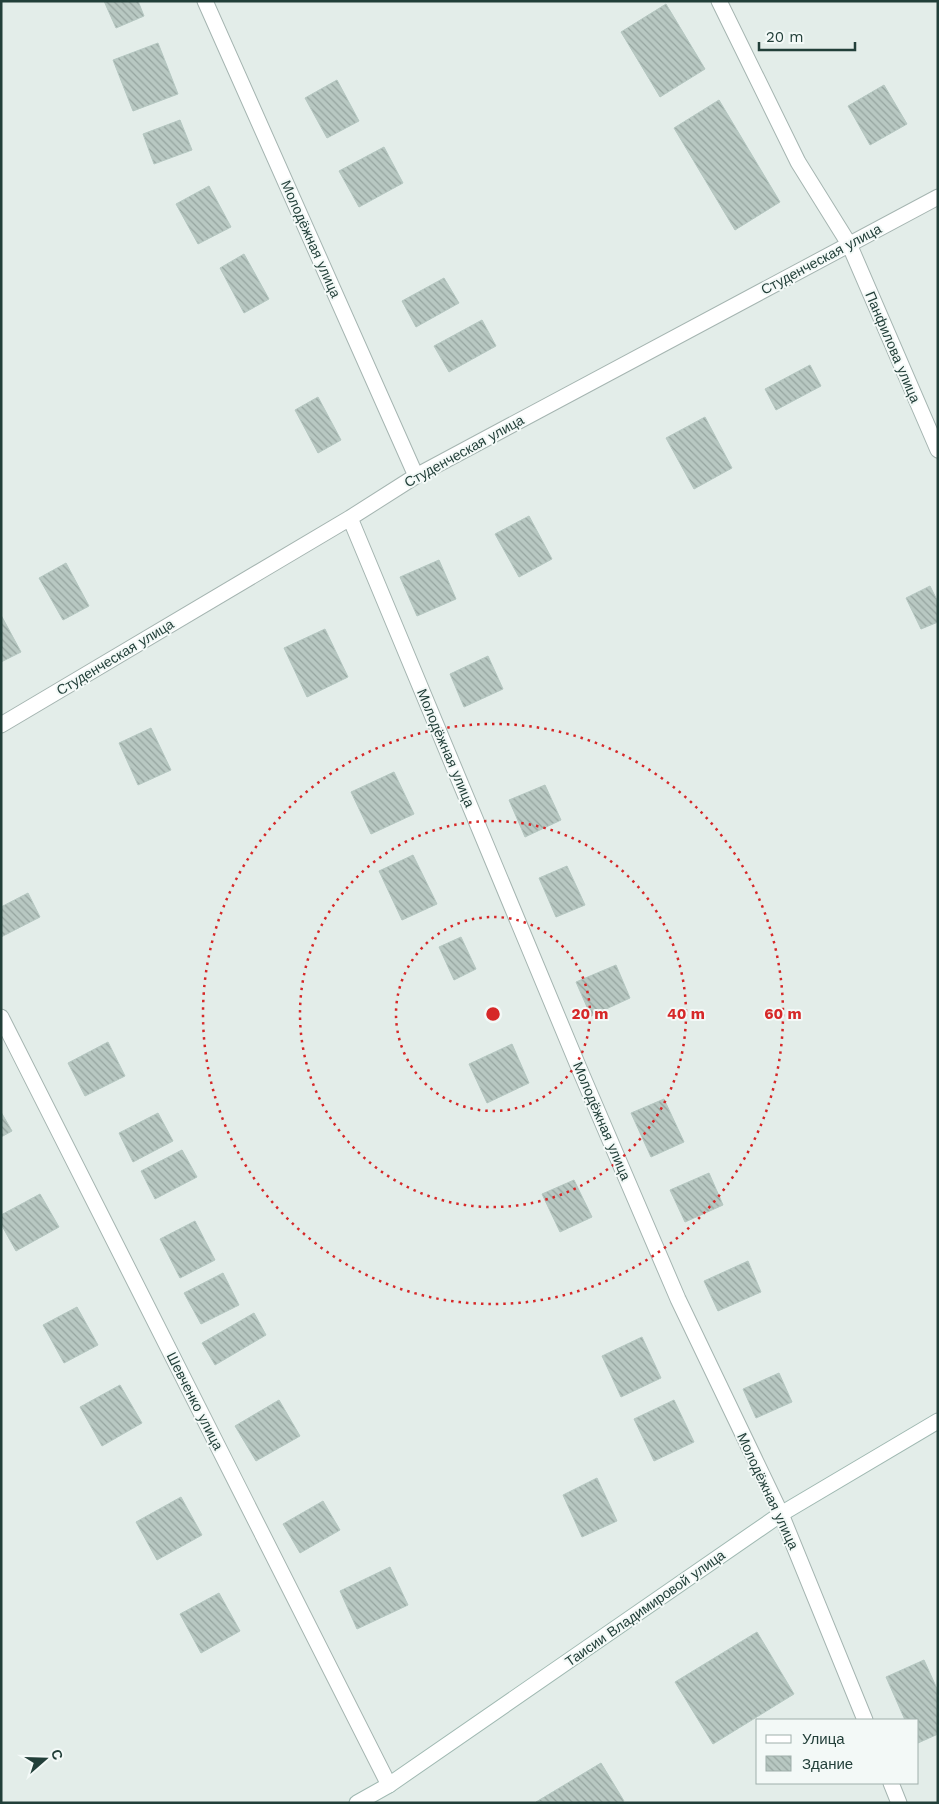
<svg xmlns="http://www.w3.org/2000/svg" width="939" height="1804" font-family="'Work Sans',sans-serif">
  <defs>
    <pattern id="building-back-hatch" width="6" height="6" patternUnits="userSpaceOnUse" patternTransform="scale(1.25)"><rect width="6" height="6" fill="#b8c8c2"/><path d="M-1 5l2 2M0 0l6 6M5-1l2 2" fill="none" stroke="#95a49f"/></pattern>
  </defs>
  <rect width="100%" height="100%" fill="#e3ede9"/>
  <!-- building -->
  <path fill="url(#building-back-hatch)" stroke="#b5c7c1" d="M104 1H138L144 16 116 28Z
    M666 4 705 69 660 97 621 32Z
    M158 43 178 94 133 111 113 60Z
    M337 80 359 121 327 138 305 98Z
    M884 85 907 124 870 145 848 106Z
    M719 100 780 202 735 230 674 128Z
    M180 120 192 150 154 164 143 134Z
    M384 147 403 183 359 207 339 171Z
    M209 186 231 227 198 244 176 204Z
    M244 254 269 299 244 313 220 268Z
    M444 278 459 303 416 327 402 301Z
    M482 320 496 346 449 372 434 346Z
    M810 365 821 386 776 410 765 389Z
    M318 397 341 440 318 453 295 410Z
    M705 417 732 468 694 489 666 438Z
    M529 516 552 559 519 577 495 534Z
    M439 560 456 599 417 616 400 577Z
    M66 563 89 606 63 620 39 578Z
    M930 586 938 602V622L921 629 906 598Z
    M1 615 21 652 1 662Z
    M325 629 348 677 307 697 284 648Z
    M488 656 503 689 464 707 450 674Z
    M151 728 171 770 138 785 119 743Z
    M394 772 414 814 371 834 351 792Z
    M545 785 561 820 525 837 509 800Z
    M413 855 437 904 402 920 379 871Z
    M567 866 585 905 556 917 539 878Z
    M28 893 40 917 1 937V907Z
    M461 937 476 969 454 980 439 947Z
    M616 965 630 998 591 1016 576 982Z
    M108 1042 125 1076 85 1096 68 1063Z
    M512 1044 529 1083 487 1103 469 1064Z
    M664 1099 684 1142 651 1157 631 1113Z
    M1 1112 12 1131 1 1137Z
    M158 1113 173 1141 133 1162 119 1133Z
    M182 1150 197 1177 155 1199 141 1171Z
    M709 1173 723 1205 685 1222 670 1190Z
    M574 1180 592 1217 560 1232 542 1194Z
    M40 1194 59 1227 16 1251 1 1224V1215Z
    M195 1221 215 1260 180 1278 160 1239Z
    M748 1261 761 1292 718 1311 704 1281Z
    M223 1273 239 1305 201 1324 184 1293Z
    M77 1307 98 1345 64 1363 43 1325Z
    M254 1313 266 1335 215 1365 202 1343Z
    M642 1337 661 1378 621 1397 602 1356Z
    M779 1373 792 1402 756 1418 743 1389Z
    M120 1385 142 1423 102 1446 80 1407Z
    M279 1400 300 1436 256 1461 235 1426Z
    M674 1400 694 1442 654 1461 634 1419Z
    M597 1478 617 1521 582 1537 563 1495Z
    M181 1497 202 1535 157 1560 136 1522Z
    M323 1501 340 1530 300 1553 283 1524Z
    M390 1567 408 1605 357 1629 340 1591Z
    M219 1593 240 1631 201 1653 180 1614Z
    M757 1632 794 1694 713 1744 675 1682Z
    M924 1660 938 1691V1734L918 1743V1720H905L886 1677Z
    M601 1763 624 1801 622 1803 536 1802Z"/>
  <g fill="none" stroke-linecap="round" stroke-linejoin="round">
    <!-- street casing -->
    <g stroke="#a5b5b1" stroke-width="17">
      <path id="street" d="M205 1 416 476
        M719 1 798 162 849 244 938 450
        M350 518 579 1068 678 1299 781 1514 865 1720
        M1 725 350 518 416 476 938 197
        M1 1017 389 1785
        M891 1783 899 1803"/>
    </g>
    <!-- secondary casing -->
    <g stroke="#a0b9b2" stroke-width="17">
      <path id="secondary" d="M357 1803 389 1785 781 1514 938 1421"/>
    </g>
    <!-- street -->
    <use href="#street" stroke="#fff" stroke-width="15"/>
    <!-- secondary -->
    <use href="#secondary" stroke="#fff" stroke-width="15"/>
  </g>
  <!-- distance rings -->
  <g fill="none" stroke="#d62828" stroke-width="2.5" stroke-dasharray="2.5 5">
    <circle cx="493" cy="1014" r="97"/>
    <circle cx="493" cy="1014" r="193"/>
    <circle cx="493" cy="1014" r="290"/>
  </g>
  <g text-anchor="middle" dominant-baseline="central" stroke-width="4" stroke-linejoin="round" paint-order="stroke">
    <!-- street labels -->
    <g font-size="14" fill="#223f39" stroke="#f3f9f7">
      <text transform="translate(311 239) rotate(66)">Молодёжная улица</text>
      <text transform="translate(821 259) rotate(-28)">Студенческая улица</text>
      <text transform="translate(893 347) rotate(67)">Панфилова улица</text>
      <text transform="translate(464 451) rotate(-29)">Студенческая улица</text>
      <text transform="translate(115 657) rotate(-31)">Студенческая улица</text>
      <text transform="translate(446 748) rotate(67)">Молодёжная улица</text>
      <text transform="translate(602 1121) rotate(67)">Молодёжная улица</text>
      <text transform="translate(195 1401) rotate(63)">Шевченко улица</text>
      <text transform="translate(768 1491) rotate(65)">Молодёжная улица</text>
      <text transform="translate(645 1608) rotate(-35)">Таисии Владимировой улица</text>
    </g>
  </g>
  <circle cx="493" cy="1014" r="8" fill="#d62828" stroke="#f3f9f7" stroke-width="2.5"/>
  <g font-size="15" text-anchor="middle" font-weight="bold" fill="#d62828" stroke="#f3f9f7" stroke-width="4" stroke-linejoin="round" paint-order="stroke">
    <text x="590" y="1019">20 m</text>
    <text x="686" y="1019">40 m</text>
    <text x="783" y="1019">60 m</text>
  </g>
  <!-- border -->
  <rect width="939" height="1804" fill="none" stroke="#223f39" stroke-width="5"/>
  <!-- legend -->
  <rect x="756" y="1719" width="162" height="65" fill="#f3f9f7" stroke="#9fafab"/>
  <rect x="766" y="1735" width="25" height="8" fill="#ffffff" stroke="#9fafab"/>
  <text x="802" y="1744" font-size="15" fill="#223f39">Улица</text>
  <rect x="766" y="1756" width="25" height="15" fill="url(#building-back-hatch)" stroke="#9fafab"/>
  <text x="802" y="1769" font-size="15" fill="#223f39">Здание</text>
  <!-- north arrow -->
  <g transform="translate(45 1759) rotate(70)" stroke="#f3f9f7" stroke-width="4" paint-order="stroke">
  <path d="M0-4L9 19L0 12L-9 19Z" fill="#223f39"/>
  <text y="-8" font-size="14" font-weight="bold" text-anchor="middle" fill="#223f39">С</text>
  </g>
  <!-- scale -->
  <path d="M759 42v8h96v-8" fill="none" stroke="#223f39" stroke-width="2.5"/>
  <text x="766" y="42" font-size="15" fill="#223f39" stroke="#f3f9f7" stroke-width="4" paint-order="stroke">20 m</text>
</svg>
